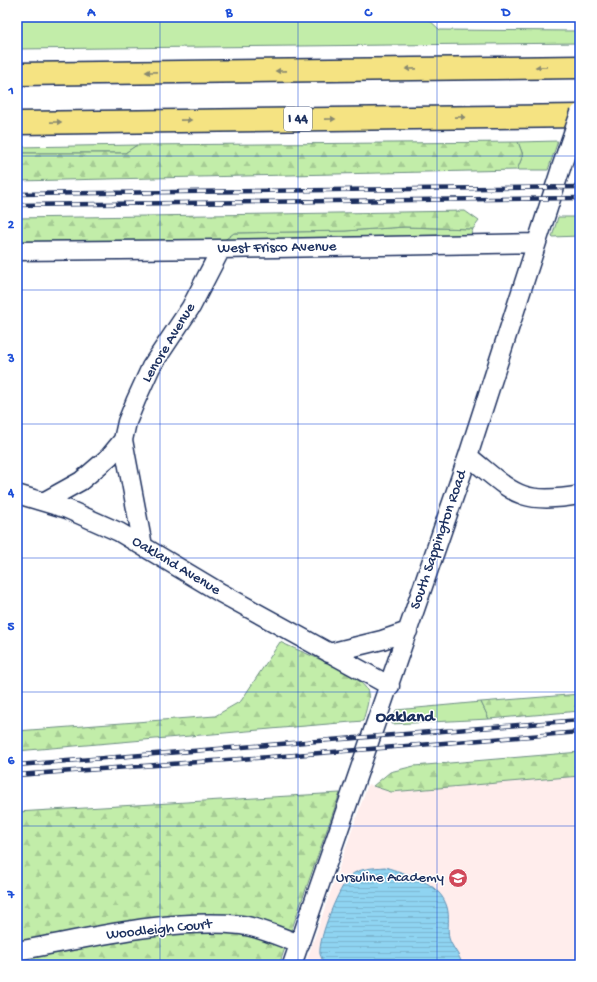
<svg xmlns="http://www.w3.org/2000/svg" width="597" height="982" font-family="'Gochi Hand',sans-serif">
  <defs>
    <pattern id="forest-firs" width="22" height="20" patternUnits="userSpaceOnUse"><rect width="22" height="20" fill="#c2eda9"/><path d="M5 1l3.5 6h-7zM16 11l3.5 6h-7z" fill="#a6cc94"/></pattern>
    <pattern id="water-rules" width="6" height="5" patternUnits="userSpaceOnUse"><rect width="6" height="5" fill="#8fd4f1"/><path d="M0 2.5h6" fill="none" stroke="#7bb6d1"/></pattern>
  </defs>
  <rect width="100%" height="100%" fill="#fff"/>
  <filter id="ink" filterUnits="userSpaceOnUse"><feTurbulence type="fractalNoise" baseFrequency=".025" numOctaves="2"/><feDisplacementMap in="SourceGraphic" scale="8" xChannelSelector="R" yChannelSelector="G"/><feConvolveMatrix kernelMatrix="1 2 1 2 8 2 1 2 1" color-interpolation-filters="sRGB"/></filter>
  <g filter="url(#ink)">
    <!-- built -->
    <path fill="#ffedec" d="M580 776V965H305L368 784 391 792Z"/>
    <!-- grass -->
    <path fill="#c2eda9" stroke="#6e8e84" d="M17 17H426L440 30 580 31V43L17 49Z
      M558 141 548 170H517L523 155 518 142Z
      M137 145 125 153H17V147Z
      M558 217H580V236L552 237Z
      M405 227 473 229 470 237 223 241 234 233 345 231Z
      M481 702 489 719 392 724 396 710Z"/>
    <!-- forest -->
    <path fill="url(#forest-firs)" stroke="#6e8e84" d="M518 142 523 155 517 170 17 181V153H125L137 145Z
      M465 211 479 221 473 229 405 227 345 231 234 233 223 241 17 244V218Z
      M280 642C301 652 354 671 366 688 372 696 365 712 363 721L17 751V731L215 716 241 701Z
      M580 694V711L489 719 481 702Z
      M580 752V776L391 792 373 786 390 772 414 766Z
      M340 793 279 965H17V812Z"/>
    <!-- water -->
    <path fill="url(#water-rules)" stroke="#6192b6" d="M385 867C407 874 440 882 447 907 450 917 447 928 449 938 452 948 460 954 462 965H325C323 962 321 957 320 954 318 938 339 887 350 876 359 868 373 868 385 867Z"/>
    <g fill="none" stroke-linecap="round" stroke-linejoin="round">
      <!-- minor casing -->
      <g stroke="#1b2f5e" stroke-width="21">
        <path id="minor" d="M17 251 221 249 536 243
          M468 456C513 492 519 506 580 495
          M17 494 67 509 119 532 221 593 390 686
          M45 501 81 481 109 457 123 440
          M143 546 123 440 127 422 136 400 151 367 191 307 221 249
          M329 653 382 640 408 631
          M17 951C90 938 167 918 241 925 259 927 282 938 300 944
          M292 965 468 456 561 168"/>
      </g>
      <!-- highway casing -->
      <g stroke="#1b2f5e" stroke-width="25">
        <path id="highway" d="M17 74 580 67
          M17 123 580 116"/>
      </g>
      <!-- minor -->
      <use href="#minor" stroke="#fff" stroke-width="18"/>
      <!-- highway -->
      <use href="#highway" stroke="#f5e382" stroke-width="22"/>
      <!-- rail casing -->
      <g stroke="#1b2f5e" stroke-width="4.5">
        <path id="rail" d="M17 194 580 187
          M17 205 580 198
          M17 765 580 720
          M17 775 283 756 580 732"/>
      </g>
      <!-- rail -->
      <use href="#rail" stroke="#fff" stroke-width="3" stroke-dasharray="9" stroke-linecap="butt"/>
      <!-- minor-bridge casing -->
      <g stroke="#1b2f5e" stroke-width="21" stroke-linecap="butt">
        <path id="minor-bridge" d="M561 168 580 113"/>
      </g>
      <!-- minor-bridge -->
      <use href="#minor-bridge" stroke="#fff" stroke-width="18"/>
    </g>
    <!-- one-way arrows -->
    <defs><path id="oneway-solid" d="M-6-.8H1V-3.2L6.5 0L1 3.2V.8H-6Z"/></defs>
    <g fill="#888970">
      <use href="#oneway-solid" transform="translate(541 67) rotate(179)"/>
      <use href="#oneway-solid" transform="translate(411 69) rotate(179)"/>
      <use href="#oneway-solid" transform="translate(281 71) rotate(179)"/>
      <use href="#oneway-solid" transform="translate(151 72) rotate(179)"/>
      <use href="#oneway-solid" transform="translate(460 117) rotate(-1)"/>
      <use href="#oneway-solid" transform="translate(330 119) rotate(-1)"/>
      <use href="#oneway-solid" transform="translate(186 120) rotate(-1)"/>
      <use href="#oneway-solid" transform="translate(56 122) rotate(-1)"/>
    </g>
  </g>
  <!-- grid -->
  <path fill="none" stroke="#1d4ed8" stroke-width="1" stroke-opacity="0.55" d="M160 17V965M298 17V965M437 17V965M17 156H580M17 290H580M17 424H580M17 558H580M17 692H580M17 826H580"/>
  <!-- icons -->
  <defs>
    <g id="school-disc" transform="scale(1)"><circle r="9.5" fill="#d1495b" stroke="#fff"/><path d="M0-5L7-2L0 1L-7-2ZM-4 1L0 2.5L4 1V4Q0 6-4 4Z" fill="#fff"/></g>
  </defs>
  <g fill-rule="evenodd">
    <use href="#school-disc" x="458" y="878"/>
  </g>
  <g text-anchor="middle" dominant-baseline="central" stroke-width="3" stroke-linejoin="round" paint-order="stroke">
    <!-- shield labels -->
    <rect fill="#fff" stroke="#5f6d8e" stroke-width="1" x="284" y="107" width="28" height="24" rx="3"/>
    <g font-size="14" font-weight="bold" fill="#1b2f5e">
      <text x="298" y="119">I 44</text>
    </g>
    <!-- street labels -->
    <g font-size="15" fill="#1b2f5e" stroke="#fff">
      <text transform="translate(277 248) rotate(-1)">West Frisco Avenue</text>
      <text transform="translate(169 343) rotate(-59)">Lenore Avenue</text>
      <text transform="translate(439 540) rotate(-71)">South Sappington Road</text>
      <text transform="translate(176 566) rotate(31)">Oakland Avenue</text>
      <text transform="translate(159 930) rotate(-6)">Woodleigh Court</text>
    </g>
    <!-- poi labels -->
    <g font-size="15" fill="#1b2f5e" stroke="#fff" text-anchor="end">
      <text x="444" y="878">Ursuline Academy</text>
    </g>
    <!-- quarter labels -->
    <g font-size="17" font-weight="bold" fill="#1b2f5e" stroke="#fff">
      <text x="405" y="718">Oakland</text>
    </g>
  </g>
  <!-- margin -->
  <rect width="597" height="982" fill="none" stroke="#fff" stroke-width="44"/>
  <rect x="22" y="22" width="553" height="938" fill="none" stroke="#1d4ed8" stroke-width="1.5"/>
  <g font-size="13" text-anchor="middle" font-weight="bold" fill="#1d4ed8">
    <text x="91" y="16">A</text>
    <text x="229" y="16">B</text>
    <text x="368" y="16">C</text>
    <text x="506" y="16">D</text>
    <text x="11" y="94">1</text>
    <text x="11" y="228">2</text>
    <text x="11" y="362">3</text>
    <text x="11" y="496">4</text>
    <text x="11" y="630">5</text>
    <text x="11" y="764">6</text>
    <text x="11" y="898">7</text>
  </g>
</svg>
